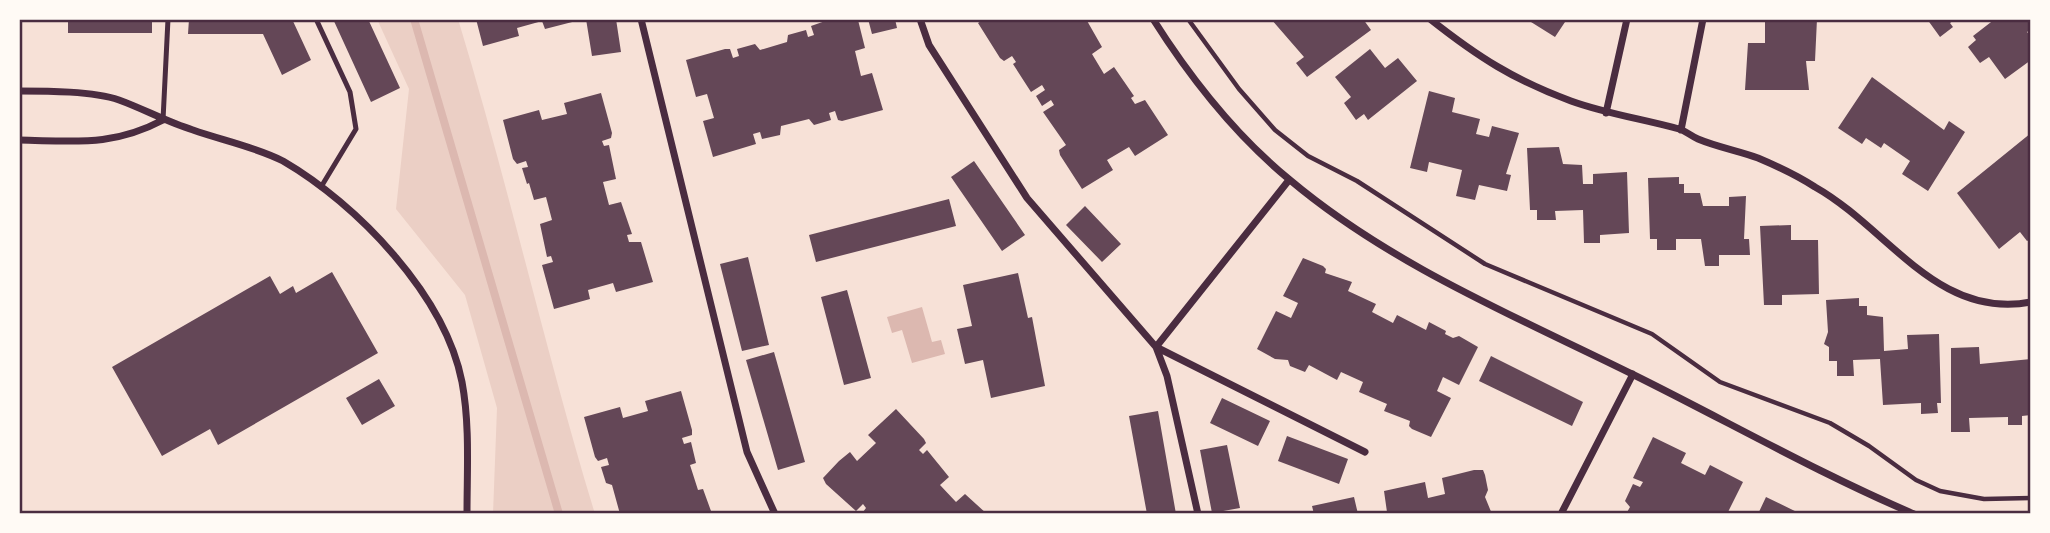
<svg xmlns="http://www.w3.org/2000/svg" width="2050" height="533" font-family="'Nunito Sans',sans-serif">
  <rect width="100%" height="100%" fill="#f7e1d7"/>
  <!-- green -->
  <path fill="#ebcfc5" d="M377 19H458C508 183 545 350 595 514H493L497 408 465 295 396 209 409 89Z"/>
  <!-- water -->
  <path fill="#dcb8b0" d="M922 307 932 342 941 340 945 354 912 363 902 330 892 333 887 317Z"/>
  <g fill="none" stroke-linecap="round" stroke-linejoin="round">
    <!-- stream -->
    <path stroke="#dcb8b0" stroke-width="8" d="M414 19 559 514"/>
  </g>
  <!-- building -->
  <path fill="#644757" d="M68 19H152V33H68Z
    M189 19H292L311 60 282 75 263 34H188Z
    M333 19H368L400 88 371 102Z
    M476 19H580V20L545 29 542 21 535 23 517 28 519 36 483 46Z
    M586 19H616L621 52 592 56Z
    M831 19 858 20 865 48 855 51 861 76 872 73 883 110 842 121 838 120 835 111 829 113 831 120 814 125 809 119 781 126 780 135 762 139 760 132 753 134 756 144 713 157 703 121 714 118 707 94 696 97 686 60 725 49H730L733 58 739 56 737 49 755 44 760 50 787 42 788 35 806 30 808 37 814 35 811 26Z
    M868 19H895L897 28 872 34Z
    M984 19H1086L1102 47 1092 54 1104 74 1114 67 1134 96 1131 98 1135 104 1145 100 1168 135 1135 156 1129 147 1107 160 1113 170 1082 189 1060 155 1059 150 1066 145 1043 112 1054 105 1051 100 1042 106 1036 96 1045 90 1042 85 1031 92 1013 64 1016 62 1012 56 1004 61 1000 58 978 23Z
    M1271 19H1363L1371 30 1307 77 1296 63 1304 57Z
    M1533 19H1567L1555 37 1531 22Z
    M1765 19H1817L1815 61H1806L1809 90H1745L1748 43H1765Z
    M1927 19H1955L1950 23 1953 27 1940 37Z
    M1995 19H2031V29L2027 32 2031 37V60L2005 79 1989 57 1980 63 1968 47 1976 40 1973 36Z
    M1370 49 1385 68 1398 58 1417 81 1368 120 1364 114 1356 120 1344 103 1351 97 1335 77Z
    M1872 77 1944 130 1949 121 1965 132 1928 191 1902 174 1910 161 1884 143 1881 148 1866 138 1862 144 1838 128Z
    M1429 91 1455 98 1452 112 1480 119 1476 134 1489 137 1492 126 1519 133 1506 174 1511 175 1507 191 1479 185 1475 200 1456 196 1462 170 1429 162 1427 172 1410 168Z
    M601 93 612 133 611 138 602 141 604 146 609 145 616 179 603 182 609 205 621 202 632 234 627 235 629 242H641L653 282 616 292 613 283 606 285 588 290 590 299 554 309 542 265 553 262 551 256 547 257 540 224 552 220 546 197 534 200 529 183 527 184 522 168 528 167 526 161 517 164 513 159 503 120 539 110 542 120 567 114 564 103Z
    M2031 133V239L2027 241 2020 232 1999 249 1957 193Z
    M1559 147 1563 164 1582 165 1583 184H1593V174L1627 172 1629 233 1600 235V243H1584L1583 210 1555 211 1556 220H1537V210H1530L1527 148Z
    M974 161 1025 235 1002 251 951 177Z
    M1679 177V184H1684V193H1700L1703 206H1729V197L1746 196 1744 239H1749L1750 255H1719V266H1705L1701 239H1676V250H1657V239H1650L1648 178Z
    M949 199 956 226 816 262 809 235Z
    M1085 206 1121 244 1102 262 1066 225Z
    M1791 225V240H1818L1819 294 1782 295V305H1764L1760 226Z
    M748 257 769 345 742 351 720 264Z
    M1303 258 1323 266 1326 269 1325 273 1352 282 1348 291 1376 304 1372 312 1393 323 1397 315 1426 330 1429 322 1446 331 1445 334 1453 338 1459 336 1478 347 1459 385 1443 377 1437 391 1451 398 1431 437 1412 429 1409 426 1410 421 1384 411 1387 404 1359 392 1363 382 1341 372 1337 380 1309 365 1305 372 1290 366 1288 360 1275 359 1257 349 1276 311 1291 318 1298 303 1283 296Z
    M332 272 378 353 218 445 210 429 162 456 112 367 270 276 280 294 293 286 296 293Z
    M1018 273 1028 318 1032 317 1045 386 991 398 983 360 965 364 957 329 972 326 963 285Z
    M847 290 871 378 844 385 821 297Z
    M1859 298V306H1867V315L1883 317 1884 351 1908 349 1907 335 1939 334 1941 403H1937L1938 413 1921 414V403L1883 405 1880 359 1853 360 1854 376H1837V361H1829V347L1824 344 1828 332 1826 300Z
    M1979 347 1980 364 2031 359V415L2022 416V425H2008V417L1969 418 1970 432H1951V348Z
    M774 352 805 462 778 470 746 360Z
    M1491 356 1583 402 1572 426 1479 381Z
    M379 379 395 406 362 425 346 398Z
    M681 391 692 430V435L682 438 684 444 691 442 696 463 690 465 698 490 703 489 711 511 703 514H620L612 485 606 483 601 467 609 465 607 458 598 461 595 457 584 417 620 407 623 418 648 411 645 401Z
    M1222 398 1270 421 1258 446 1210 423Z
    M896 409 924 439 926 443 919 450 923 454 927 450 949 477 940 485 956 502 965 494 987 514H865L863 512 866 508 863 504 856 511 826 484 823 478 839 461 850 452 857 461 876 443 868 435Z
    M1158 411 1176 514H1147L1129 416Z
    M1287 436 1348 459 1339 484 1278 461Z
    M1653 437 1686 453 1681 463 1705 475 1710 465 1743 482 1727 514H1626L1630 507 1625 501 1633 484 1640 487 1643 482 1633 478Z
    M1227 445 1240 508 1212 513 1200 450Z
    M1474 470H1483L1485 475 1488 490 1485 497 1492 514 1387 512 1384 491 1425 482 1428 498 1445 494 1442 478Z
    M1354 497 1358 514H1314L1312 506Z
    M1766 497 1801 514H1758Z"/>
  <g fill="none" stroke-linecap="round" stroke-linejoin="round">
    <!-- path -->
    <path stroke="#4a2c40" stroke-width="4.5" d="M1188 19 1239 89 1275 130 1308 156 1357 181 1485 264 1652 334 1720 382 1830 423 1869 446 1916 480 1940 491 1984 499 2031 498"/>
    <!-- service -->
    <path stroke="#4a2c40" stroke-width="5" d="M316 19 350 92 356 129 321 187
      M163 120 168 19"/>
    <!-- minor -->
    <path stroke="#4a2c40" stroke-width="7" d="M641 19 747 452 775 514
      M920 19 929 45 1027 198 1156 347 1365 452
      M1153 19C1191 79 1235 135 1290 180 1391 265 1517 317 1634 375 1727 421 1818 473 1914 514
      M1430 19C1478 57 1514 80 1571 101 1607 114 1643 119 1679 129 1686 131 1691 136 1698 139 1717 147 1739 151 1758 158 1777 166 1798 176 1815 187 1888 228 1937 320 2031 302
      M19 91C47 91 93 91 119 100 144 109 167 122 193 130 221 140 256 147 283 161 357 204 445 295 462 382 470 425 467 470 467 514
      M1606 113 1627 19
      M1681 130 1703 19
      M19 140C75 141 112 147 163 120
      M1198 514 1167 376 1156 347 1289 180
      M1561 514 1633 374"/>
  </g>
  <!-- border -->
  <rect width="2050" height="533" fill="none" stroke="#fffaf5" stroke-width="42"/>
  <rect x="21" y="21" width="2008" height="491" fill="none" stroke="#4a2c40" stroke-width="2.5"/>
</svg>
